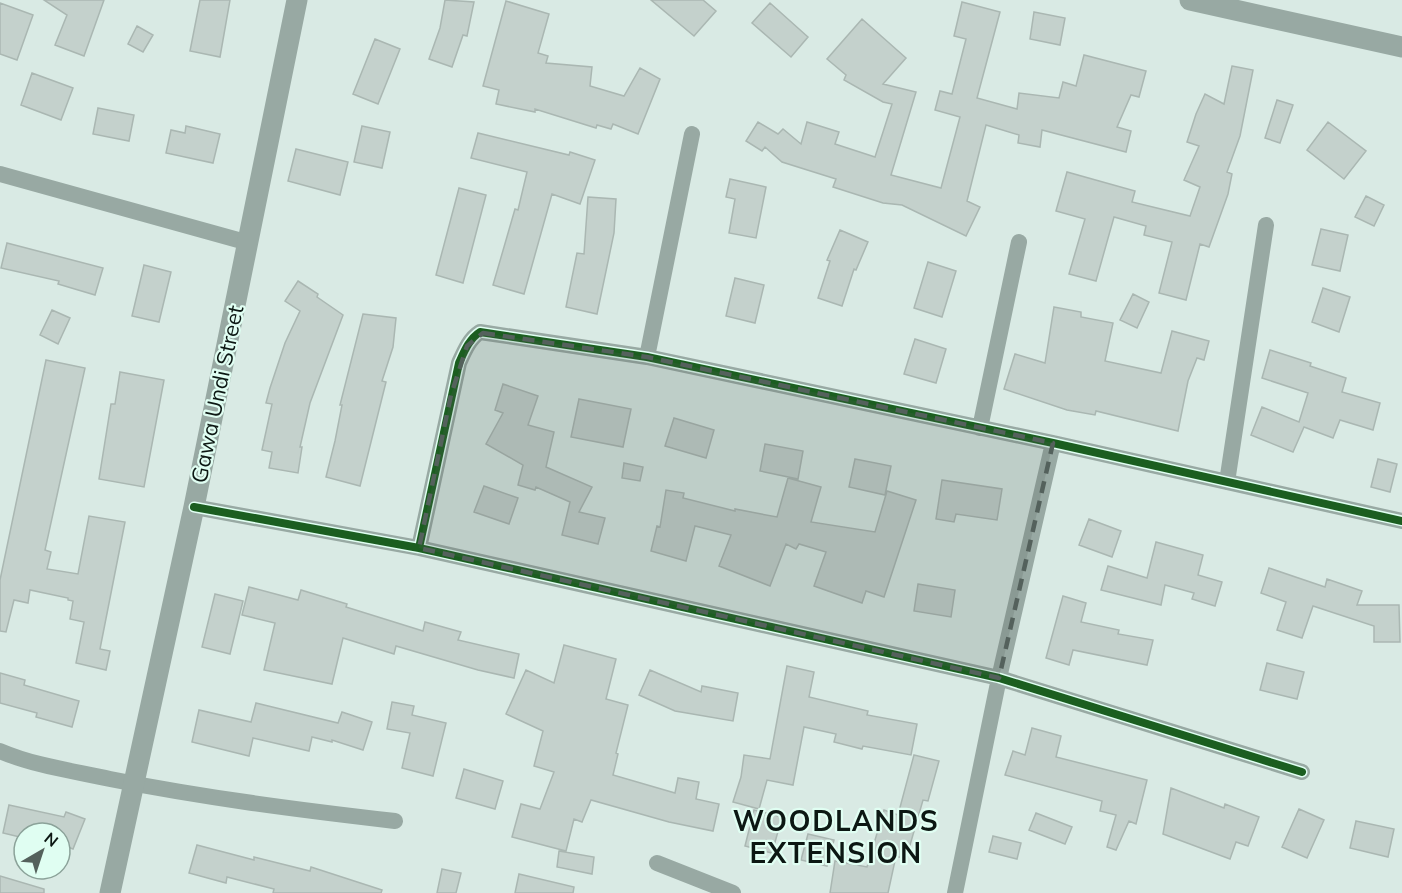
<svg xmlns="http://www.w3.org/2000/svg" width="1402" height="893" font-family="Mulish,sans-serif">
  <rect width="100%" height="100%" fill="#d9eae4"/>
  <!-- building -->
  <path fill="#c4d1cc" stroke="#aab7b2" stroke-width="1.5" d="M44 0H104L84 56 55 45 67 15Z
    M200 0H230L220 57 190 51Z
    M445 0 474 2 467 36 463 35 452 67 429 59 440 28Z
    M651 0H703L716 11 694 36Z
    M506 1 549 14 538 53 548 56 546 63 592 67 590 86 624 96 640 68 660 79 638 134 613 124 611 129 597 125 596 128 535 109V112L496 104 499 90 483 86Z
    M962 2 1000 12 977 98 1017 109 1019 93 1059 98 1063 82 1076 86 1084 55 1146 71 1139 97 1131 95 1117 127 1131 131 1126 152 1042 130 1040 147 1018 143 1019 135 986 125 967 201 980 207 966 236 902 205 883 203 833 187 836 179 782 162 765 147 762 151 746 141 758 122 778 134 783 129 801 144 807 122 839 132 835 144 875 157 892 104 883 102 844 80 846 75 827 59 862 19 906 58 883 84 916 92 891 175 941 188 960 117 935 110 940 91 952 94 966 39 954 36Z
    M0 3 33 15 17 60 0 54Z
    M770 3 808 37 791 57 752 23Z
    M1034 12 1065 18 1060 45 1030 39Z
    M137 26 153 35 143 52 128 44Z
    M375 39 400 49 378 104 353 94Z
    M1232 66 1253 70 1240 136 1227 172 1232 174 1228 194 1209 247 1200 244 1186 300 1159 293 1172 242 1144 235 1146 226 1114 217 1096 281 1069 274 1085 219 1056 211 1067 172 1135 191 1132 202 1190 216 1200 187 1184 180 1199 146 1187 142 1196 114 1205 94 1224 104Z
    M32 73 73 88 61 120 21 105Z
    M1277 100 1293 105 1280 143 1265 138Z
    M98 108 134 115 129 141 93 134Z
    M1328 122 1366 151 1344 179 1307 150Z
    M186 126 220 134 213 163 166 153 171 130 185 133Z
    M362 126 390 132 382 168 354 162Z
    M478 133 569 155 570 152 595 160 580 204 552 194 524 294 493 285 515 209 518 210 527 172 471 158Z
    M296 149 348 162 340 195 288 181Z
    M730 179 766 187 756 238 729 233 735 199 726 197Z
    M459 188 486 195 463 283 436 275Z
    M1366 196 1384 205 1374 226 1355 217Z
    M588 197 616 199 614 233 597 314 566 307 577 253 584 254Z
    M1321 229 1348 235 1340 271 1312 265Z
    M840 230 868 242 856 270 854 269 842 306 818 298 830 261 827 260Z
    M7 243 103 268 95 295 58 284 59 281 1 268Z
    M928 262 956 271 942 317 914 308Z
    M144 265 171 272 159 322 132 316Z
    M735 278 764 285 755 323 726 316Z
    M298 281 318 294 317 297 343 315 310 403 300 447H302L298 473 269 468 272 452 262 450 272 404 266 403 270 388 285 343 300 311 285 301Z
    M1323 288 1350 297 1339 332 1312 322Z
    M1133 294 1149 302 1137 328 1120 320Z
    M1054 307 1081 312V317L1113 323 1105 361 1161 373 1172 331 1209 341 1204 360 1197 358 1188 381 1178 431 1096 411 1095 415 1067 410 1004 389 1015 354 1045 363Z
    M52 310 70 318 58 344 40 335Z
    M363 314 396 318 393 347 382 381 386 382 360 486 326 477 335 441 342 405H340Z
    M915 339 946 349 936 383 904 374Z
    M1270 350 1311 363 1310 366 1346 378 1342 392 1380 403 1373 430 1340 420 1333 438 1304 427 1293 452 1251 435 1262 407 1299 422 1308 393 1262 378Z
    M46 360 85 368 45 550 51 552 47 569 78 574 89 516 125 522 100 649 110 651 106 670 76 663 84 622 70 619 73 601 68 600V598L30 590 28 603 14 600 6 632 0 631V580Z
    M120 372 164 380 144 487 99 479 111 404H115Z
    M503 384 538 396 528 425 554 432 546 467 592 487 579 512 605 518 598 544 562 535 570 502 536 487 535 490 518 485 523 465 486 444 503 413 495 410Z
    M579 399 631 409 623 447 571 437Z
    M674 418 714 430 706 458 665 446Z
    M765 444 803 451 798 479 760 471Z
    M855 459 891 466 885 495 849 487Z
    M1378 459 1397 464 1390 492 1371 487Z
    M624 463 643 467 640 481 622 478Z
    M788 478 821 487 811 522 875 532 887 491 916 500 884 597 866 591 862 603 814 586 826 552 799 544 796 549 786 544 770 586 719 566 731 535 695 526 686 561 651 551 657 526 660 527 666 490 684 493 683 498 735 511V509L777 517Z
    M942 480 1002 489 997 520 956 514 954 522 936 519Z
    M484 486 518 498 509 524 474 512Z
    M1089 519 1121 531 1112 557 1079 545Z
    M1156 542 1203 555 1198 575 1222 582 1215 606 1192 599 1194 593 1165 585 1161 605 1101 590 1108 566 1147 578Z
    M1269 568 1325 587 1327 579 1362 591 1357 605H1399L1400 642H1374V626L1313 606 1302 638 1277 630 1286 602 1261 593Z
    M918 584 955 590 951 617 914 611Z
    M249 587 298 600 301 590 347 604 346 607 423 631 425 622 461 632 458 640 519 654 514 678 478 670 396 646 394 654 343 638 332 684 264 670 275 623 242 615Z
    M215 594 243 601 230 654 202 647Z
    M1063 596 1086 603 1081 622 1119 630 1118 634 1153 640 1147 665 1073 650 1069 665 1046 658Z
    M564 645 616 659 606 699 628 705 616 753 618 754 613 775 675 793 678 778 699 782 696 799 719 804 713 831 669 822 591 800 582 822 574 819 566 851 512 837 521 804 540 809 554 772 534 766 543 731 506 714 526 670 554 683Z
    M1267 663 1304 672 1297 699 1260 690Z
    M787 666 814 672 809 697 868 711 867 715 917 724 911 755 863 746 862 749 834 742 836 734 804 727 793 785 767 780 759 809 733 802 741 777 744 755 770 759Z
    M650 670 701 692 702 686 738 693 733 721 675 711 639 695Z
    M0 673 25 680 24 685 79 701 72 727 36 717 37 713 0 703Z
    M392 702 414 706 412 715 446 723 433 776 402 768 410 733 387 729Z
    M256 703 338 723 342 712 372 722 363 750 332 740V742L312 737 309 751 253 738 249 756 192 742 199 710 251 722Z
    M1032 728 1061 736 1056 757 1147 780 1136 824 1129 821 1116 850 1107 847 1116 815 1100 811 1102 801 1005 775 1013 751 1025 755Z
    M914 755 939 761 928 801 923 800 906 859 896 856 888 893H830L835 861 867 867 884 810 898 815Z
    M464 769 503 781 495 809 456 798Z
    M1171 788 1224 808 1225 804 1259 817 1248 846 1236 842 1230 859 1163 834Z
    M9 805 64 817 66 812 85 819 73 849 60 844V833H24V838L3 833Z
    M1299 809 1324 820 1307 858 1282 847Z
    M754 810 782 817 772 853 745 846Z
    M1036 813 1072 827 1065 844 1029 830Z
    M1356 821 1394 829 1388 857 1350 848Z
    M808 834 834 840 827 866 801 860Z
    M993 836 1021 843 1017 859 989 852Z
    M197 845 254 860V857L310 871 311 867 382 890 381 893H273L274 889 227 877 226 883 189 873Z
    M559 851 594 857 592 874 557 867Z
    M442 869 461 873 456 893H437Z
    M519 874 574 887 573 893H515Z
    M0 876 44 889V893H0Z"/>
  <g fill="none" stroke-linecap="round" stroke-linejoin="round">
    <!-- minor -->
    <path stroke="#98a9a3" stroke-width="16" d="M0 174 249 243
      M647 357 692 134
      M980 428 1019 242
      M1227 482 1266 225
      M194 507 419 548 999 678 1302 772
      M419 548 459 363C464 352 469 339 480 332L647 357 1053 443 1402 521
      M0 751C35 766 74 771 110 779 205 798 300 810 395 821
      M657 863 733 893
      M955 893 999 678 1053 443"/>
    <!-- tertiary -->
    <path stroke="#98a9a3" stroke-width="21" d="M1190 0 1402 47
      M110 893 194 507 297 0"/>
    <!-- cycleway casing -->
    <g stroke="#e0fef2" stroke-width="11">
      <path id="cycleway" d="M194 507 419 548 999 678 1302 772
        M419 548 459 363C464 352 469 339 480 332L647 357 1053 443 1402 521"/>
    </g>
    <!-- cycleway -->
    <use href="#cycleway" stroke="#1b5e20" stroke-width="8"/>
  </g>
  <!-- marked area -->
  <path fill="#54615c" fill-opacity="0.2" stroke="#54615c" stroke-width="4.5" stroke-dasharray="12 8" stroke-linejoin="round" d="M483 333 647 357 1053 443 999 678 419 548 451 395 467 346Z"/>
  <g text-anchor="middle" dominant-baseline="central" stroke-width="4.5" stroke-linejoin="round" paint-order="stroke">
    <!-- street labels -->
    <g font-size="22" fill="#0c1713" stroke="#e0fef2">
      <text transform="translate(217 394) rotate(-78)">Gawa Undi Street</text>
    </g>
    <!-- district labels -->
    <g font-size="28" font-weight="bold" letter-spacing="1.5" fill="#0c1713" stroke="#e0fef2">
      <text x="836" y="820">WOODLANDS<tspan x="836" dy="32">EXTENSION</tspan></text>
    </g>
  </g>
  <!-- north arrow -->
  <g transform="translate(42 851) rotate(39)"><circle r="28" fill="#e0fef2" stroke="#8ba299" stroke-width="1.5"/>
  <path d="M0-4.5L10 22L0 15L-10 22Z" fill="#54615c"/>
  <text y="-9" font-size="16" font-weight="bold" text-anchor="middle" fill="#0c1713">N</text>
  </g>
</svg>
